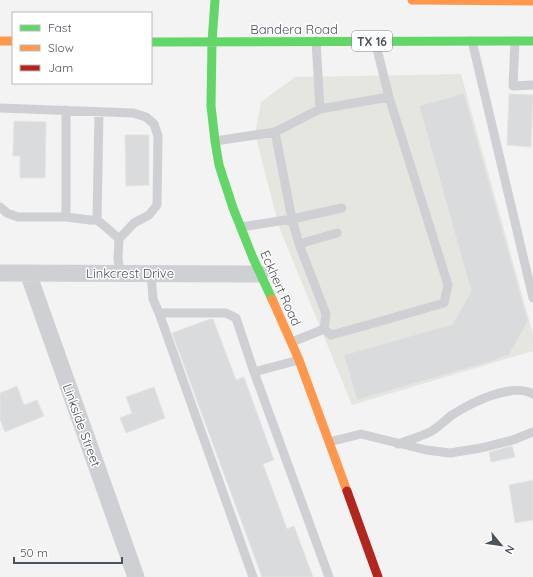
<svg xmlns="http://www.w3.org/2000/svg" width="533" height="577" font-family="Quicksand,sans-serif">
  <rect width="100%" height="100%" fill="#f3f3f3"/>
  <!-- commercial -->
  <path fill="#e6e6e1" d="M461 74 533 334V351L352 405 279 227 255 134 261 102 295 77Z"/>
  <!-- building -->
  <path fill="#dadbdc" stroke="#e4e4e5" d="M464 93 528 321 509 355 497 359 496 360 357 400 344 355 453 324 471 291 419 106Z
    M509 94 533 95 531 147 507 145Z
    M14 121 46 122 45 178H20V156H13Z
    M125 135H149V185L126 186Z
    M210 319H213L236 380 244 377 274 460 263 464 287 529 294 526 313 577H262L172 333Z
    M17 386 24 405 37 400 44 416 5 432 0 420V393Z
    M154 387 165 418 126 433 120 418 132 413 126 397Z
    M512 446 515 457 491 462 489 452Z
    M533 480V520L515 523 509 485Z"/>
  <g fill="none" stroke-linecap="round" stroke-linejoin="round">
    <!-- lane -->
    <path stroke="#ced0d3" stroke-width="9" d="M316 41 320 109 389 97
      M472 41 533 298
      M515 41 513 86 533 85
      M0 108 133 113 146 117 154 124 158 136 157 205 149 215 134 223 119 239 118 258 120 273
      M275 132 320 109
      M215 141 275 132 292 219 241 227
      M0 207 7 213 18 217H66L90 220H97L107 228 119 239
      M66 217V110
      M97 220 99 112
      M299 244 337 233
      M151 273 153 299 159 313H226L236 318 254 372 299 360
      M159 313 253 577
      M324 329 326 314 299 244 292 219 342 208
      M292 342 324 329 331 335 364 326 444 303 448 285 389 97 375 41
      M254 372 329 577
      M329 442 361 434 426 450 450 453 481 448 513 440 533 432
      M398 444C408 440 420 437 430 432 438 428 445 420 452 415 471 403 511 382 533 394"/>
    <!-- street -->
    <path stroke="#ced0d3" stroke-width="17" d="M0 273 260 274
      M28 273 136 577"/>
    <!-- fast -->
    <path stroke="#63d668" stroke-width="9" d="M215 0 212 42 211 106 215 141 219 165 233 208 253 258 272 299
      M151 42 533 41"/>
    <!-- slow -->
    <path stroke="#ff974d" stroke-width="9" d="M412 0 533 1
      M0 41H13
      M272 299 299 360 347 491"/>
    <!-- jam -->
    <path stroke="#b3261e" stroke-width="9" d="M347 491 378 577"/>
  </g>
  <g text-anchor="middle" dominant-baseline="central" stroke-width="3" stroke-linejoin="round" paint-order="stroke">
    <!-- shield labels -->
    <rect fill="#fff" stroke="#81878e" stroke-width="1" x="352" y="31" width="40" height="20" rx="3"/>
    <g font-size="12" font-weight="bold" fill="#4b535d">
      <text x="372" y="41">TX 16</text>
    </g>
    <!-- street labels -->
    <g font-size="13" fill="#4b535d" stroke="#fff">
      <text x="294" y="29">Bandera Road</text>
      <text x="130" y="273">Linkcrest Drive</text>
      <text transform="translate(281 288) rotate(66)">Eckhert Road</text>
      <text transform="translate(82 425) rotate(70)">Linkside Street</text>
    </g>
  </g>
  <!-- legend -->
  <rect x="12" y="12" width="140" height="72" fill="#ffffff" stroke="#b7babe"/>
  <rect x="20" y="25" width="20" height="6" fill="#63d668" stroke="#b7babe"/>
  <text x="48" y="32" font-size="12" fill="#4b535d">Fast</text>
  <rect x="20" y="45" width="20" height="6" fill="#ff974d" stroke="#b7babe"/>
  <text x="48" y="52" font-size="12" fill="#4b535d">Slow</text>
  <rect x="20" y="65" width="20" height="6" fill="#b3261e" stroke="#b7babe"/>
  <text x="48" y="72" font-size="12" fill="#4b535d">Jam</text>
  <!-- north arrow -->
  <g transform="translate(501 545) rotate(119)" stroke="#ffffff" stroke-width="3" paint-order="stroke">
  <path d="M0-3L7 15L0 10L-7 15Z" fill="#4b535d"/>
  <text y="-6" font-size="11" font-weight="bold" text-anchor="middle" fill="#4b535d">N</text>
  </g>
  <!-- scale -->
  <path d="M14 557v6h108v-6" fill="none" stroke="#4b535d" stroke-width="2"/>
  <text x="20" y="557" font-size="12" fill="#4b535d" stroke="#ffffff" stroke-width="3" paint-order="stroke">50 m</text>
</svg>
